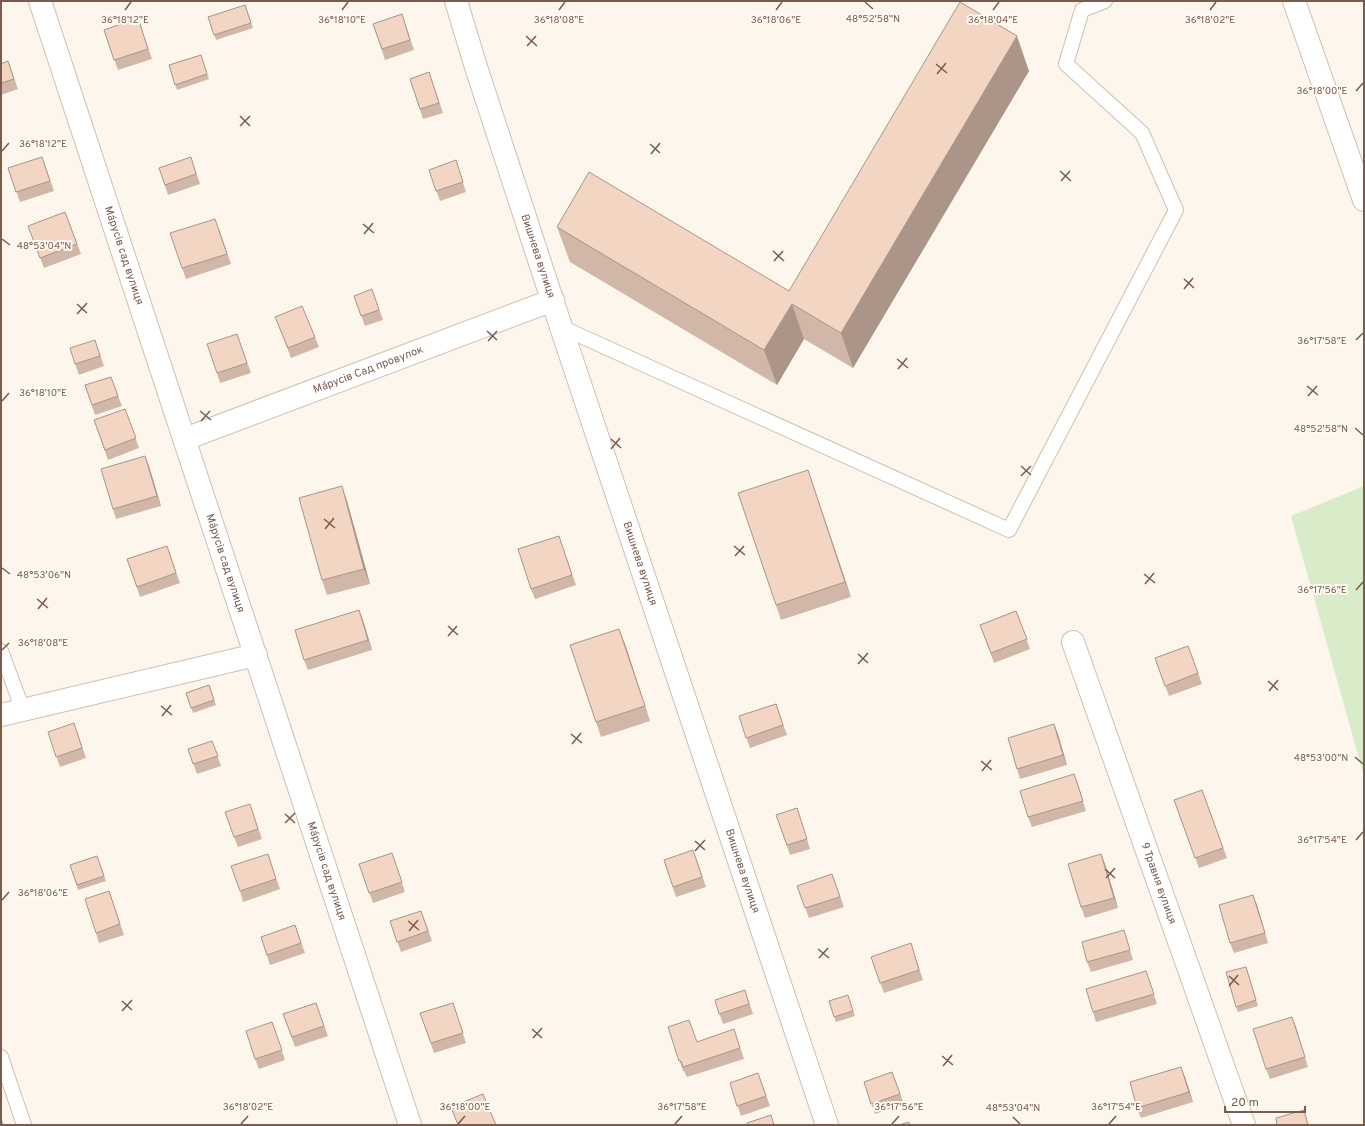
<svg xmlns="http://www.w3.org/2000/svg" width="1365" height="1126" font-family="Overpass,sans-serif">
  <rect width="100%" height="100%" fill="#fdf6ec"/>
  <!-- green -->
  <path fill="#d8ecc9" d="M1364 486V776L1291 516Z"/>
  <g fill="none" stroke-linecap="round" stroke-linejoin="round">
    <!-- service casing -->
    <g stroke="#d1beb0" stroke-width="16">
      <path id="service" d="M561 327 1009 530 1176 210 1142 133 1066 64 1082 10 1105 1
        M1 651 23 710
        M1 1057 24 1125"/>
    </g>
    <!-- minor casing -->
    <g stroke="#d1beb0" stroke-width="24">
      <g id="minor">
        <path id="s1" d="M40 1 410 1125"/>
        <path id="s2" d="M456 1 476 67 561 327 827 1125"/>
        <path d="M1294 1 1364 200"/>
        <path id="s3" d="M185 439 553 300"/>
        <path id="s4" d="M1073 642 1244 1125"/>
        <path d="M1 715 256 655"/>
      </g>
    </g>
    <!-- service -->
    <use href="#service" stroke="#fff" stroke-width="14"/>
    <!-- minor -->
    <use href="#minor" stroke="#fff" stroke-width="22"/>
  </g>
  <!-- wall -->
  <path fill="#d1b7a8" d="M245 5 253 28 216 40 208 17Z
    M402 14 414 50 385 60 373 24Z
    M138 18 152 59 118 70 104 30Z
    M201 55 209 79 177 90 169 65Z
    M8 61 18 89 1 95V64Z
    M1029 71 853 368 804 339 777 385 570 262 557 227 789 291Z
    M429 72 443 113 423 119 410 79Z
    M42 157 54 191 20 202 8 168Z
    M191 157 200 184 168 195 159 168Z
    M429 170 459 171 466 192 440 201Z
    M65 212 81 254 44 268 28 226Z
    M219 229 231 264 186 279 182 268Z
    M372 289 383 320 365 326 354 296Z
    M279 327 315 337 319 347 291 358Z
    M237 334 251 373 220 383 217 373Z
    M95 340 104 366 79 375 75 364Z
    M111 377 122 406 95 415 85 385Z
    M125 409 139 448 108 460 94 420Z
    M145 456 161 506 116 519 113 509Z
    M808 470 851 597 781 620 776 605Z
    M347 501 370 584 327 595 322 580Z
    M559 536 576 585 535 599 531 589Z
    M167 546 180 583 140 597 127 559Z
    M359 610 372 650 308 670 304 660Z
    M1016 611 1030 649 994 663 980 625Z
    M625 644 650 721 601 737 596 722Z
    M1188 646 1202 684 1169 696 1155 658Z
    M209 685 216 705 193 713 186 693Z
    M776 704 787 735 750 748 739 716Z
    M1054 724 1067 765 1020 779 1017 769Z
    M48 732 78 734 86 758 60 767Z
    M212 741 221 766 197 774 188 749Z
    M1074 774 1086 811 1032 827 1028 817Z
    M1202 790 1227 858 1199 868 1174 800Z
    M250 804 262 839 238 847 234 837Z
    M797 808 810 849 790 855 776 815Z
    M392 853 405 892 373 903 359 864Z
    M1101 854 1105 864 1118 908 1085 918 1081 907Z
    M97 856 106 881 78 890 70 865Z
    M664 860H697L706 887 676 897Z
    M271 864 280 889 243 902 240 891Z
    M832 874 844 907 809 918 797 886Z
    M109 891 124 935 99 943 96 933Z
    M1257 905 1268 943 1234 953 1230 943Z
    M390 921H425L432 941 401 952Z
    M295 925 305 953 270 965 261 937Z
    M1127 940 1133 960 1091 972 1087 962Z
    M914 953 923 980 884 993 871 957Z
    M1246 967 1258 1006 1238 1012 1236 1007Z
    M1146 971 1157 1004 1096 1022 1093 1012Z
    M745 990 753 1014 723 1024 715 1000Z
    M848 995 855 1016 836 1022 829 1001Z
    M316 1003 328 1036 295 1047 283 1014Z
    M453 1003 466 1043 434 1053 420 1013Z
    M1292 1017 1308 1067 1270 1079 1266 1069Z
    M272 1022 285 1060 259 1069 255 1059Z
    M668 1027 697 1042 734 1029 744 1059 687 1077 684 1071H683Z
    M892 1072 904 1104 875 1114 864 1082Z
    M758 1073 770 1106 741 1116 730 1083Z
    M1185 1077 1193 1102 1141 1118 1137 1108Z"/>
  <!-- shaded-wall -->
  <path fill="#aa9588" d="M1017 36 1029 71 853 368 841 333Z
    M792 304 804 339 777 385 764 350Z
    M145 456 149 466 161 506 157 496Z
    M808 470 813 485 851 597 845 582Z
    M342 486 347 501 370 584 364 569Z
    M359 610 363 620 372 650 368 640Z
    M619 629 625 644 650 721 645 706Z
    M1054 724 1058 734 1067 765 1063 755Z
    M1074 774 1078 784 1086 811 1083 801Z
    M1101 854 1105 864 1118 908 1114 898Z
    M1253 895 1257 905 1268 943 1265 933Z
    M1292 1017 1296 1027 1308 1067 1305 1057Z
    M1181 1067 1185 1077 1193 1102 1189 1092Z"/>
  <!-- building -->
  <path fill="#f3d5c3" stroke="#aa9588" d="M960 2 1017 36 841 333 792 304 764 350 557 227 589 172 789 291Z
    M245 5 251 23 214 35 208 17Z
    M402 14 410 40 382 49 373 24Z
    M138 18 148 49 114 60 104 30Z
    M201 55 207 74 175 85 169 65Z
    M8 61 14 79 1 83V64Z
    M429 72 439 103 420 109 410 79Z
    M42 157 50 181 16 192 8 168Z
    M191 157 196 174 165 185 159 168Z
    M456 160 463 182 436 191 429 170Z
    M65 212 77 244 40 258 28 226Z
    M215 219 227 254 182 268 170 233Z
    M372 289 379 310 361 316 354 296Z
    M302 306 315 337 288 348 275 317Z
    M237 334 247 363 217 373 207 344Z
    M95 340 100 356 75 364 70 348Z
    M111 377 118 396 92 405 85 385Z
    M125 409 136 438 105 450 94 420Z
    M145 456 157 496 113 509 101 469Z
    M808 470 845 582 776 605 738 493Z
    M342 486 364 569 322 580 299 498Z
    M559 536 572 575 531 589 518 549Z
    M167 546 176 573 137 587 127 559Z
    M359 610 368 640 304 660 295 630Z
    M1016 611 1027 639 991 653 980 625Z
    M619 629 645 706 596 722 570 645Z
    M1188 646 1198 673 1165 686 1155 658Z
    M209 685 214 700 191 708 186 693Z
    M776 704 783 725 746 738 739 716Z
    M74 723 82 748 56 757 48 732Z
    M1054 724 1063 755 1017 769 1008 738Z
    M212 741 218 756 193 764 188 749Z
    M1074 774 1083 801 1028 817 1020 791Z
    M1202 790 1223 848 1195 858 1174 800Z
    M250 804 258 829 234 837 225 812Z
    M797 808 807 839 787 845 776 815Z
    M693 850 702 877 673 887 664 860Z
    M392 853 402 882 369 893 359 864Z
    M268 854 276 879 240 891 231 866Z
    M1101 854 1114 898 1081 907 1068 864Z
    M97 856 104 876 77 885 70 865Z
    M832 874 840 897 805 908 797 886Z
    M109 891 120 924 96 933 85 899Z
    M1253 895 1265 933 1230 943 1219 905Z
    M421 911 428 931 397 942 390 921Z
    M295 925 301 943 267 955 261 937Z
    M1124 930 1130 950 1087 962 1082 942Z
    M911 943 919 970 880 983 871 957Z
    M1246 967 1256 1000 1236 1007 1226 972Z
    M1146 971 1154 994 1093 1012 1086 989Z
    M745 990 749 1004 719 1014 715 1000Z
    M848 995 853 1011 834 1017 829 1001Z
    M316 1003 324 1026 292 1037 283 1014Z
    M453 1003 463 1033 431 1043 420 1013Z
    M1292 1017 1305 1057 1266 1069 1253 1029Z
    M689 1020 697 1042 734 1029 740 1048 683 1067 681 1061H679L668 1027Z
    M272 1022 282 1050 255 1059 246 1031Z
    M1181 1067 1189 1092 1137 1108 1130 1082Z
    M892 1072 900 1094 871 1104 864 1082Z
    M758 1073 766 1096 737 1106 730 1083Z
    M483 1094 496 1125H458L451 1107Z
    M1304 1110 1308 1125H1277L1276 1118Z
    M771 1115 774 1125H748L747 1123Z
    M1 1119 3 1125H1Z
    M909 1122 910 1125H899Z"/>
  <!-- ticks -->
  <path fill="none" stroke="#7a5c4d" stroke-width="1.5" d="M865 2 873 9M125 10 131 2M342 10 348 2M559 10 565 2M776 10 782 2M993 10 999 2M1210 10 1216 2M526 36 537 46M527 46 536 36M936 64 947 73M937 74 946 63M1356 91 1363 83M240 116 250 126M240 126 250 116M650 144 660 153M2 151 9 143M651 154 660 143M1060 171 1071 181M1061 181 1070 171M363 224 374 233M364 234 373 223M2 239 10 245M773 251 784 261M774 261 783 251M1184 279 1194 288M1184 289 1193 278M77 304 87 313M77 314 87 303M487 331 497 340M1356 340 1363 333M488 341 497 331M897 359 908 368M898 369 907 358M1307 386 1318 395M1308 396 1317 386M2 401 9 393M200 411 211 420M201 421 210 411M1355 428 1363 435M611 439 621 448M611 449 620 438M1021 466 1031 475M1021 476 1031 466M324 519 335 528M325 529 334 518M734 546 745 555M735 556 744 546M2 568 10 574M1144 574 1155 583M1145 584 1154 573M1356 590 1363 582M37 599 48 608M38 609 47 598M448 626 458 635M448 636 457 626M2 650 9 643M858 654 868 663M858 664 868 653M1268 681 1278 690M1269 691 1278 680M161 706 172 715M162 716 171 705M571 734 582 743M572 744 581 733M1355 757 1363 764M981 761 992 770M982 771 991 760M285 814 295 823M285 823 295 813M1356 840 1363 832M695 841 705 850M695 851 705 840M1105 869 1115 878M1106 878 1115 868M2 900 9 892M408 921 419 930M409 931 418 920M818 949 829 958M819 958 828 948M1229 976 1239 985M1229 986 1238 975M122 1001 132 1010M122 1011 132 1000M532 1029 542 1038M533 1038 542 1028M942 1056 953 1065M943 1066 952 1055M1013 1117 1020 1124M241 1124 248 1116M458 1124 465 1116M675 1124 682 1116M892 1124 899 1116M1109 1124 1116 1116"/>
  <g text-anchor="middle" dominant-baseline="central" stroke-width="4" stroke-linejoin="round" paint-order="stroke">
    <!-- street labels -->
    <g font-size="11" fill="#7a5c4d" stroke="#fffaf3">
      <text stroke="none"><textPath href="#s1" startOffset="268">Мáрусів сад вулиця</textPath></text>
      <text stroke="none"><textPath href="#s2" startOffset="268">Вишнева вулиця</textPath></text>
      <text stroke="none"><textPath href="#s3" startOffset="196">Мáрусів Сад провулок</textPath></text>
      <text stroke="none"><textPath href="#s1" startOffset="592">Мáрусів сад вулиця</textPath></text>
      <text stroke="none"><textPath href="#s2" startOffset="592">Вишнева вулиця</textPath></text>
      <text stroke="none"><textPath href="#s1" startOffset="916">Мáрусів сад вулиця</textPath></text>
      <text stroke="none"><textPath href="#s2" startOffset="916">Вишнева вулиця</textPath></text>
      <text stroke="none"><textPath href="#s4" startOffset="256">9 Травня вулиця</textPath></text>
    </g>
  </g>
  <g font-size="10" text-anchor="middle" fill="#7a5c4d" stroke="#fffaf3" stroke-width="4" stroke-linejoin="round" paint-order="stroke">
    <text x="873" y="22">48°52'58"N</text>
    <text x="125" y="23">36°18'12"E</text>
    <text x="342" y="23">36°18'10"E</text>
    <text x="559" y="23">36°18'08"E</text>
    <text x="776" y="23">36°18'06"E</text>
    <text x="993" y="23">36°18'04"E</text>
    <text x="1210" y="23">36°18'02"E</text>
    <text x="1322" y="94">36°18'00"E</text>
    <text x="43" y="147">36°18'12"E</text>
    <text x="44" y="249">48°53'04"N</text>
    <text x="1322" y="344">36°17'58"E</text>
    <text x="43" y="396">36°18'10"E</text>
    <text x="1321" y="432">48°52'58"N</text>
    <text x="44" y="578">48°53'06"N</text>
    <text x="1322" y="593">36°17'56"E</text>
    <text x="43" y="646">36°18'08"E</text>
    <text x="1321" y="761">48°53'00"N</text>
    <text x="1322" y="843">36°17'54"E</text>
    <text x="43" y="896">36°18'06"E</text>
    <text x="248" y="1110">36°18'02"E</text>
    <text x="465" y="1110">36°18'00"E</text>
    <text x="682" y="1110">36°17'58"E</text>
    <text x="899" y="1110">36°17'56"E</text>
    <text x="1116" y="1110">36°17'54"E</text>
    <text x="1013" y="1111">48°53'04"N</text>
  </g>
  <!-- border -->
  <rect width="1365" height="1126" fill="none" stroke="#7a5c4d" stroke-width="4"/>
  <!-- scale -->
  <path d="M1225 1106v6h80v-6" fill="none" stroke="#7a5c4d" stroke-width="2"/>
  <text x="1231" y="1106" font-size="12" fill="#7a5c4d" stroke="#fffaf3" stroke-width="3" paint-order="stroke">20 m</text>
</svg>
